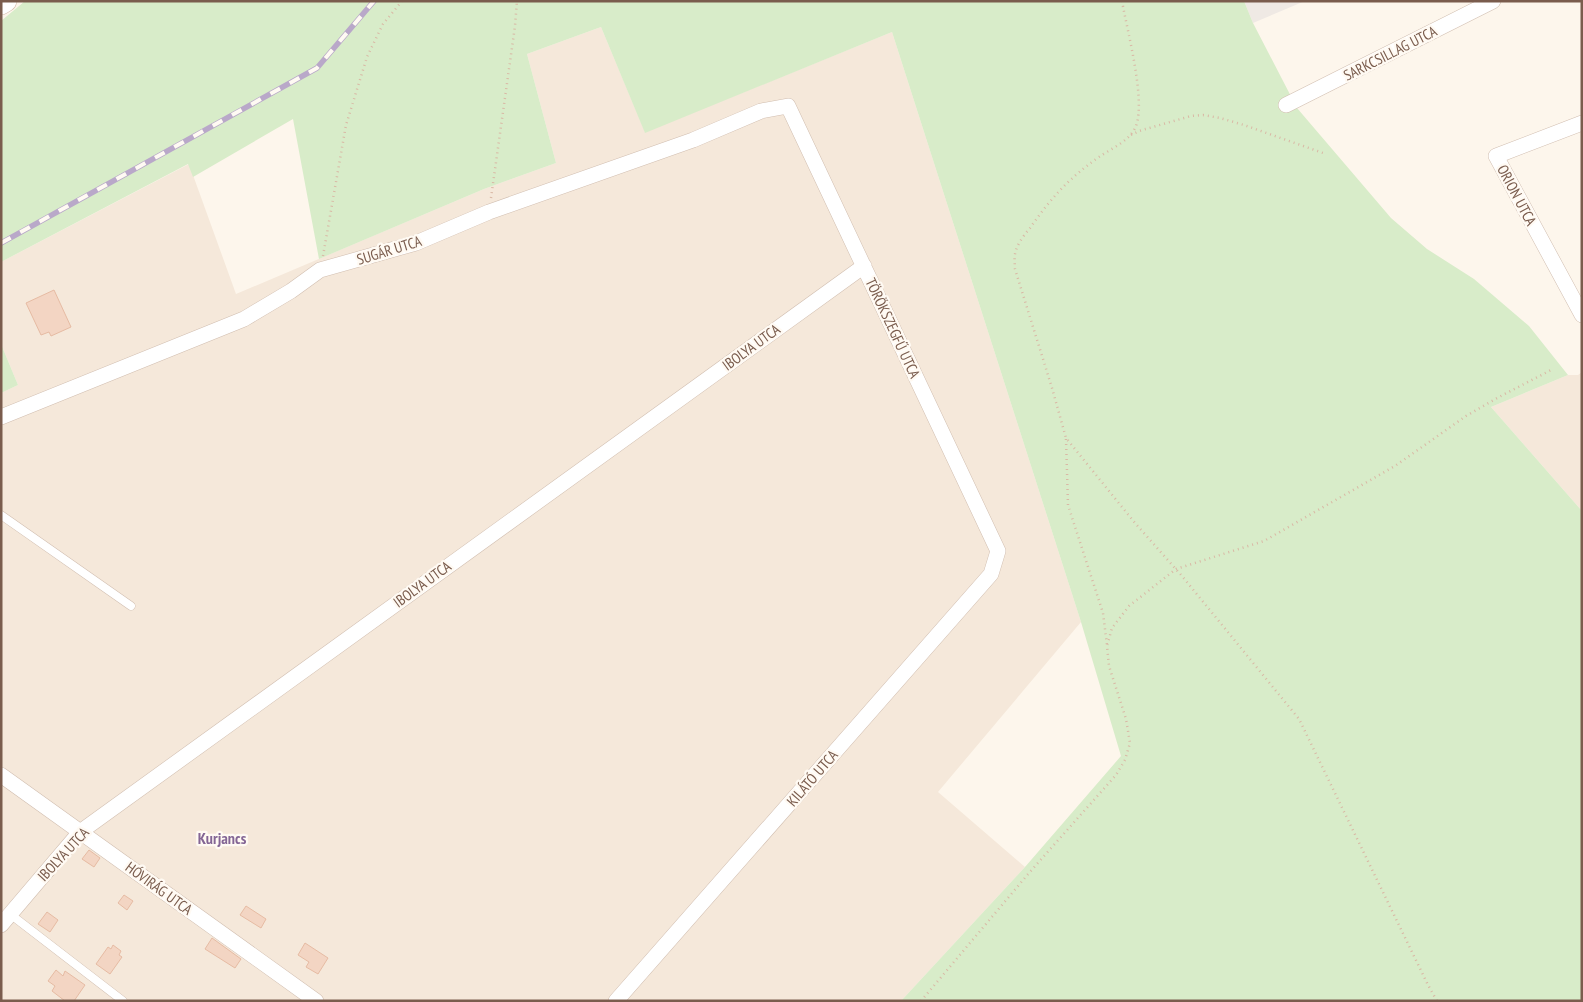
<svg xmlns="http://www.w3.org/2000/svg" width="1583" height="1002" font-family="'PT Sans Narrow',sans-serif">
  <rect width="100%" height="100%" fill="#fdf6ec"/>
  <!-- residential -->
  <path fill="#f5e8da" d="M601 27 645 132 892 32 1081 622 938 792 1025 867 901 1001H1V393L18 385 1 344V262L189 164 236 294 484 189 556 163 527 54Z
    M1582 372V511L1491 407 1568 375H1578Z"/>
  <!-- industrial -->
  <path fill="#efe9e4" d="M1244 1H1305L1253 23Z"/>
  <!-- green -->
  <path fill="#d8ecc9" d="M25 1H1244L1253 23 1297 108 1391 218 1427 249 1474 279 1529 326 1568 375 1491 407 1582 511V1001H901L1025 867 1121 756 1081 622 892 32 645 133 601 27 527 54 556 163 484 189 319 259 293 119 193 177 188 164 1 262V21Z
    M1 344 18 385 1 393Z"/>
  <!-- building -->
  <path fill="#f3d5c3" stroke="#e6bba3" d="M54 290 71 327 51 336 49 332 41 335 26 303Z
    M89 850 100 858 94 867 82 859Z
    M124 895 133 901 127 910 118 903Z
    M246 906 266 919 261 928 240 915Z
    M47 912 58 920 50 932 38 924Z
    M212 938 241 959 235 968 205 949Z
    M305 943 328 958 318 974 306 967 309 962 298 955Z
    M113 945 121 951 119 955 122 957 110 974 96 964 108 947 111 949Z
    M56 970 63 976 65 971 85 985 74 1001H65L52 991 55 986 48 981Z"/>
  <g fill="none" stroke-linecap="round" stroke-linejoin="round">
    <!-- lane casing -->
    <g stroke="#d1beb0" stroke-width="9">
      <path id="lane" d="M1 515 131 606
        M10 914 123 1001"/>
    </g>
    <!-- street casing -->
    <g stroke="#d1beb0" stroke-width="16">
      <path id="street" d="M1286 105 1493 1
        M1582 123 1496 156 1582 315
        M1 417 244 319 291 291 320 270 416 243 489 212 693 140 761 111 788 106 998 551 991 574 616 1001
        M1 775 316 1001
        M1 925 80 832 864 266"/>
    </g>
    <!-- secondary casing -->
    <g stroke="#d6c0b0" stroke-width="22">
      <path id="secondary" d="M1 4 6 1"/>
    </g>
    <!-- path -->
    <path stroke="#d9b8a5" stroke-width="2.5" stroke-dasharray="1 4" stroke-linecap="butt" d="M1122 1C1127 30 1146 100 1136 126 1130 141 1112 148 1099 157 1069 178 1051 198 1030 228 1024 235 1017 244 1015 254 1014 259 1015 264 1015 269L1052 388 1066 438 1135 523 1182 576 1299 719 1428 985 1437 1001
      M1131 135 1139 131 1191 116 1203 115 1220 118 1244 125 1323 153
      M491 198 515 26 517 1
      M323 256 346 125 367 57 383 24 402 1
      M1066 439 1068 505 1103 613 1107 645
      M921 1001 1029 873 1116 775 1125 760 1130 743 1126 719 1109 666 1107 646 1112 628 1129 606 1176 569 1264 541 1395 466 1466 416 1499 397 1553 369"/>
    <!-- lane -->
    <use href="#lane" stroke="#fff" stroke-width="8"/>
    <!-- street -->
    <use href="#street" stroke="#fff" stroke-width="15"/>
    <!-- secondary -->
    <use href="#secondary" stroke="#fff" stroke-width="21"/>
    <!-- rail casing -->
    <g stroke="#b9a8c9" stroke-width="5.5">
      <path id="rail" d="M1 243 317 68 374 1"/>
    </g>
    <!-- rail -->
    <use href="#rail" stroke="#fffaf3" stroke-width="4" stroke-dasharray="11" stroke-linecap="butt"/>
  </g>
  <g text-anchor="middle" dominant-baseline="central" stroke-width="4.5" stroke-linejoin="round" paint-order="stroke">
    <!-- street labels -->
    <g font-size="15" fill="#7a5c4d" stroke="#fffaf3">
      <text transform="translate(1390 53) rotate(-27)">SARKCSILLAG UTCA</text>
      <text transform="translate(1517 195) rotate(62)">ORION UTCA</text>
      <text transform="translate(389 250) rotate(-17)">SUGÁR UTCA</text>
      <text transform="translate(893 328) rotate(65)">TÖRÖKSZEGFŰ UTCA</text>
      <text transform="translate(751 347) rotate(-36)">IBOLYA UTCA</text>
      <text transform="translate(422 584) rotate(-36)">IBOLYA UTCA</text>
      <text transform="translate(812 778) rotate(-49)">KILÁTÓ UTCA</text>
      <text transform="translate(63 854) rotate(-47)">IBOLYA UTCA</text>
      <text transform="translate(159 888) rotate(36)">HÓVIRÁG UTCA</text>
    </g>
    <!-- neighbourhood labels -->
    <g font-size="16" font-weight="bold" fill="#846695" stroke="#fffaf3">
      <text x="222" y="838">Kurjancs</text>
    </g>
  </g>
  <!-- border -->
  <rect width="1583" height="1002" fill="none" stroke="#7a5c4d" stroke-width="5"/>
</svg>
